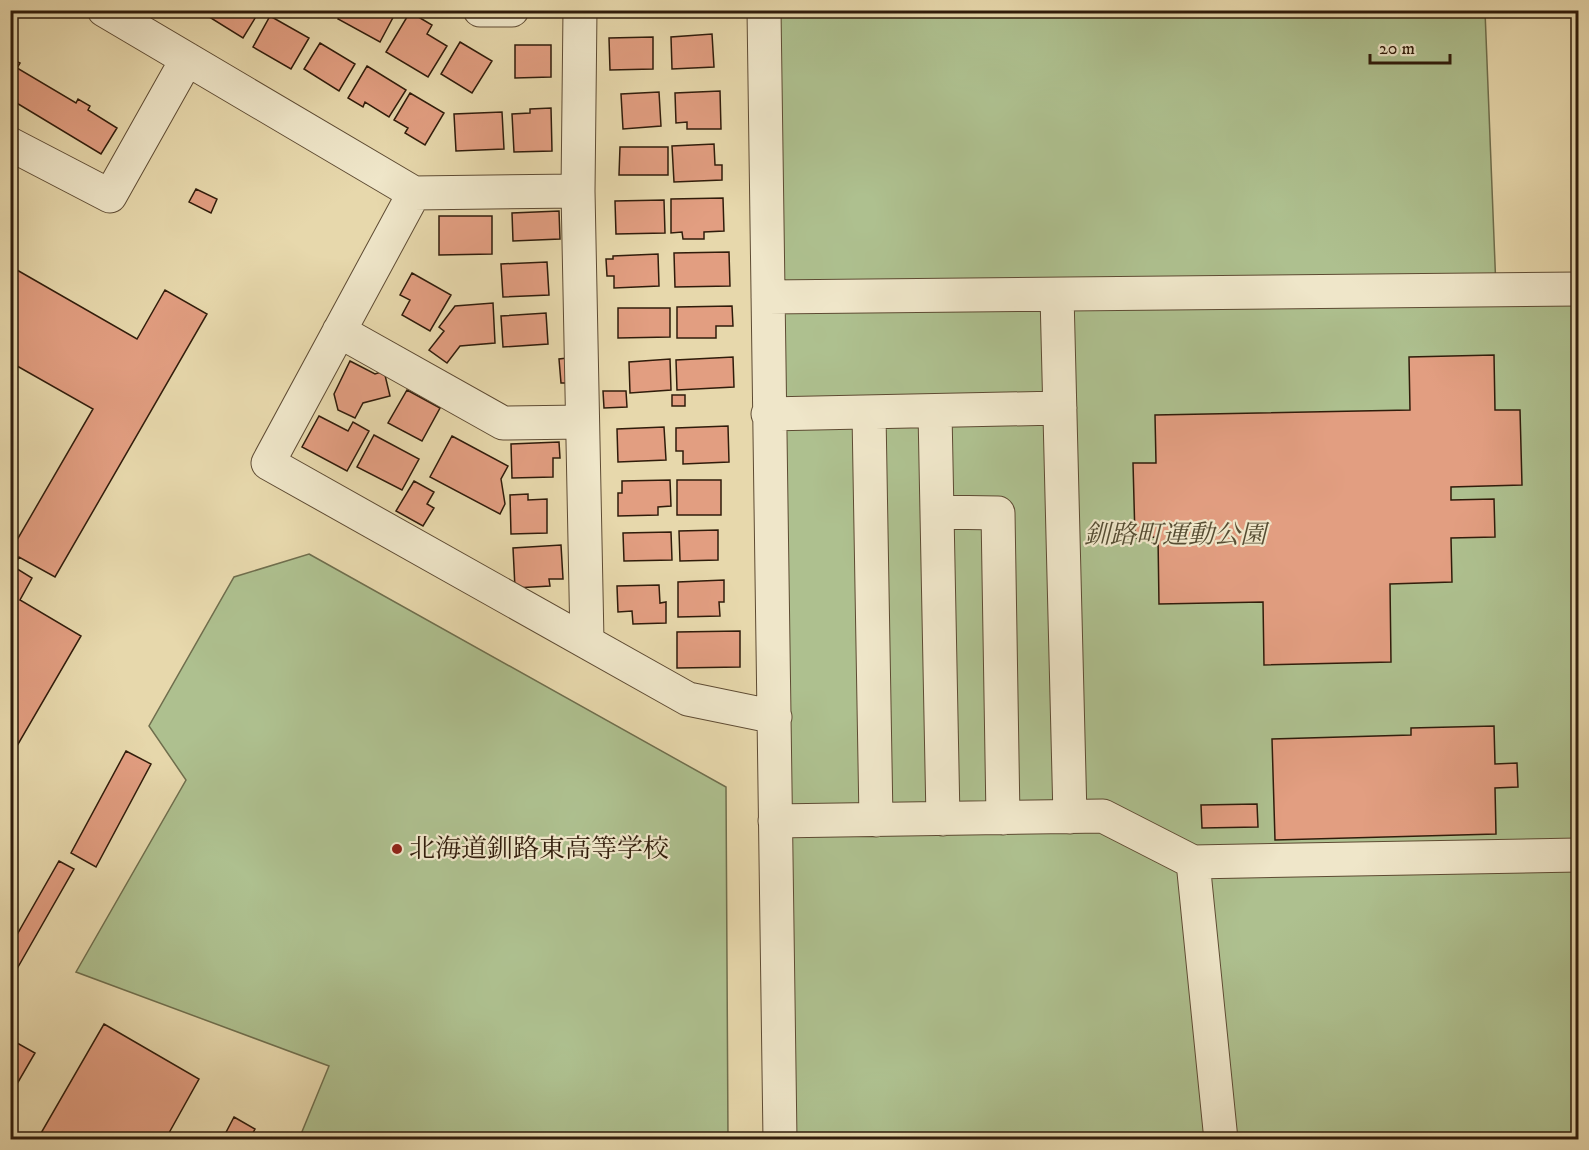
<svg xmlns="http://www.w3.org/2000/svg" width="1589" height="1150" font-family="'IM FELL DW Pica','Noto Serif JP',serif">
  <rect width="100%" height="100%" fill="#e7d8ac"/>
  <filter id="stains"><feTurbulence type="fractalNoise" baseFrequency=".00333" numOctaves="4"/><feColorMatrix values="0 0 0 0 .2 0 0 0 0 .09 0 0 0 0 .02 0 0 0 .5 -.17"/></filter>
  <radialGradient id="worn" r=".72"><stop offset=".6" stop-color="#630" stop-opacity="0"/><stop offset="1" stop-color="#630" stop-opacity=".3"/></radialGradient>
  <!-- green -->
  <path fill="#aec08f" stroke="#6f6e4d" stroke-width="1.5" d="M764 11H1485L1496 289H1578V1139H780Z
    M309 554 726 787 728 1139H299L329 1066 76 972 186 780 149 726 234 577Z"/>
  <!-- building -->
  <path fill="#e29e81" stroke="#301c0b" stroke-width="1.5" d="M209 10H260L243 38 206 15Z
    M343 10H397L380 42 338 19Z
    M410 12 432 25 427 34 447 46 428 77 386 52Z
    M270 16 309 38 291 69 253 47Z
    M712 34 714 67 672 69 671 37Z
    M653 37V69L610 70 609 38Z
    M460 42 492 61 472 93 441 74Z
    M320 43 355 64 339 91 304 69Z
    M515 45H551V77L515 78Z
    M10 58 20 63 17 68 76 103 78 99 90 106 88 110 117 128 101 154 10 99Z
    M367 66 406 90 389 117 365 102 363 107 348 98Z
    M720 91 721 129H687V122L676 123 675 93Z
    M659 92 661 126 623 129 621 94Z
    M410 93 444 113 425 145 405 133 408 128 394 120Z
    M551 108 552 151 514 152 512 114 530 113V109Z
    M502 112 504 149 456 151 454 114Z
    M714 144 715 165H722V180L674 182 672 146Z
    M620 147H668V175H619Z
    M196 189 217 199 211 213 189 202Z
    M723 198 724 231 704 232V239H683L682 232 671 233V199Z
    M664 200 665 233 616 234 615 201Z
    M559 211 560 239 513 241 512 213Z
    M439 216H492V254L439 255Z
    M729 252 730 286 675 287 674 253Z
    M658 254 659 286 614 288V276H607L606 259H613V256Z
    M547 262 549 295 503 297 501 264Z
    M10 266 137 339 165 290 207 314 55 577 19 557 14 567 32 578 20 600 81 636 10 758V552L93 409 10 362Z
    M412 273 451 295 430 331 402 315 410 300 400 295Z
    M493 303 495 343 460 346 447 363 429 350 444 331 439 327 455 306Z
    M732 306 733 326H716V338H677V307Z
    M618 308H670V337L618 338Z
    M546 313 548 344 503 347 501 316Z
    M1494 355 1495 410H1520L1522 485 1451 487V500L1494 499 1495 537 1451 538 1452 582 1390 584 1391 662 1264 665 1263 602 1159 604 1158 537 1135 538 1133 463H1156L1155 415 1410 410 1409 357Z
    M733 357 734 387 677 390 676 360Z
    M567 358 569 383H561L559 359Z
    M670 359 671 390 630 393 629 362Z
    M350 361 375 374 384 371 390 396 363 403 355 418 338 410 334 394Z
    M407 390 440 408 422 441 388 423Z
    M603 391H626L627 407 604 408Z
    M672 395H685V406H672Z
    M319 416 348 431 353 422 369 431 347 471 302 447Z
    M728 426 729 462 683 464V451H676V428Z
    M664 427 666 460 618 462 617 429Z
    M374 435 419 459 402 490 357 467Z
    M452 436 508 466 501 479 505 504 500 514 430 477Z
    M559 442 560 458H553V477L512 478 511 444Z
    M670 480 671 506 658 507V515L618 516V493H622V481Z
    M677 480H721V515H677Z
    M414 481 434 492 427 504 434 508 423 526 396 511Z
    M528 494V500L547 499V533L511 534 510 495Z
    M718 530V560L680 561 679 531Z
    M671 532 672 560 624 561 623 533Z
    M561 545 563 579H549L550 586 515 588 513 548Z
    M724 580V602H719L720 616 678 617V582Z
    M659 585 660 603 666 602V623L633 624 632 611 618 612 617 586Z
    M740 631V667L677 668V632Z
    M1494 726 1495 764 1517 763 1518 787 1495 788 1496 834 1275 840 1272 739 1411 735V728Z
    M126 751 151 764 96 867 71 853Z
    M1257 804 1258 827 1202 828 1201 805Z
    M59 861 74 869 10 981V947Z
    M104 1024 199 1079 165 1140H37Z
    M10 1039 35 1053 10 1096Z
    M234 1117 255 1129 249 1140H222Z"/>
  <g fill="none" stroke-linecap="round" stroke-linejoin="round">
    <!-- minor casing -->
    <g stroke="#5e4b33" stroke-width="35">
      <path id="minor" d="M104 10 414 193 578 191
        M480 10H512
        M580 10 578 191 587 641
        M764 10 780 1140
        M10 144 110 196 187 59
        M414 193 268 463 688 699 775 717
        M1057 295 1070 817
        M768 297 1578 289
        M339 331 503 423 582 422
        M935 412 943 819
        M768 414 1060 408
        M869 414 876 820
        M937 512 998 513 1003 818
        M775 821 1103 816 1193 862 1578 855
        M1193 862 1221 1140"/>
    </g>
    <!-- minor -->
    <use href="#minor" stroke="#efe6c9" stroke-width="33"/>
  </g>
  <!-- markers -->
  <circle fill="#8f2418" stroke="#efe6c9" stroke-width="2" cx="397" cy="849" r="6"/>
  <g text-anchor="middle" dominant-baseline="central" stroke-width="4.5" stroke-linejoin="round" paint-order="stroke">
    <!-- park labels -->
    <g font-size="26" font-style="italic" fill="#564d33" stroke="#efe6c9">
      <text x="1175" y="535">釧路町運動公園</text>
    </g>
    <!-- poi labels -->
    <g font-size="26" fill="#301c0b" stroke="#efe6c9" text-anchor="start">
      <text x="409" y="849">北海道釧路東高等学校</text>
    </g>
  </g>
  <!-- margin -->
  <rect width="1589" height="1150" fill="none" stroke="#e7d8ac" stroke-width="36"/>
  <rect x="12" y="12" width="1565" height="1126" fill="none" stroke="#301c0b" stroke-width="3"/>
  <rect x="18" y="18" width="1553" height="1114" fill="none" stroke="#301c0b" stroke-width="1.5"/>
  <!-- scale -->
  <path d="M1370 54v9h80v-9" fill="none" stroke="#301c0b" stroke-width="3"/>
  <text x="1379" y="54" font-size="18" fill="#301c0b" stroke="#efe6c9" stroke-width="4.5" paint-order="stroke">20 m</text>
  <rect width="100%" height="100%" filter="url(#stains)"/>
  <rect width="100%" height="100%" fill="url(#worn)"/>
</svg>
